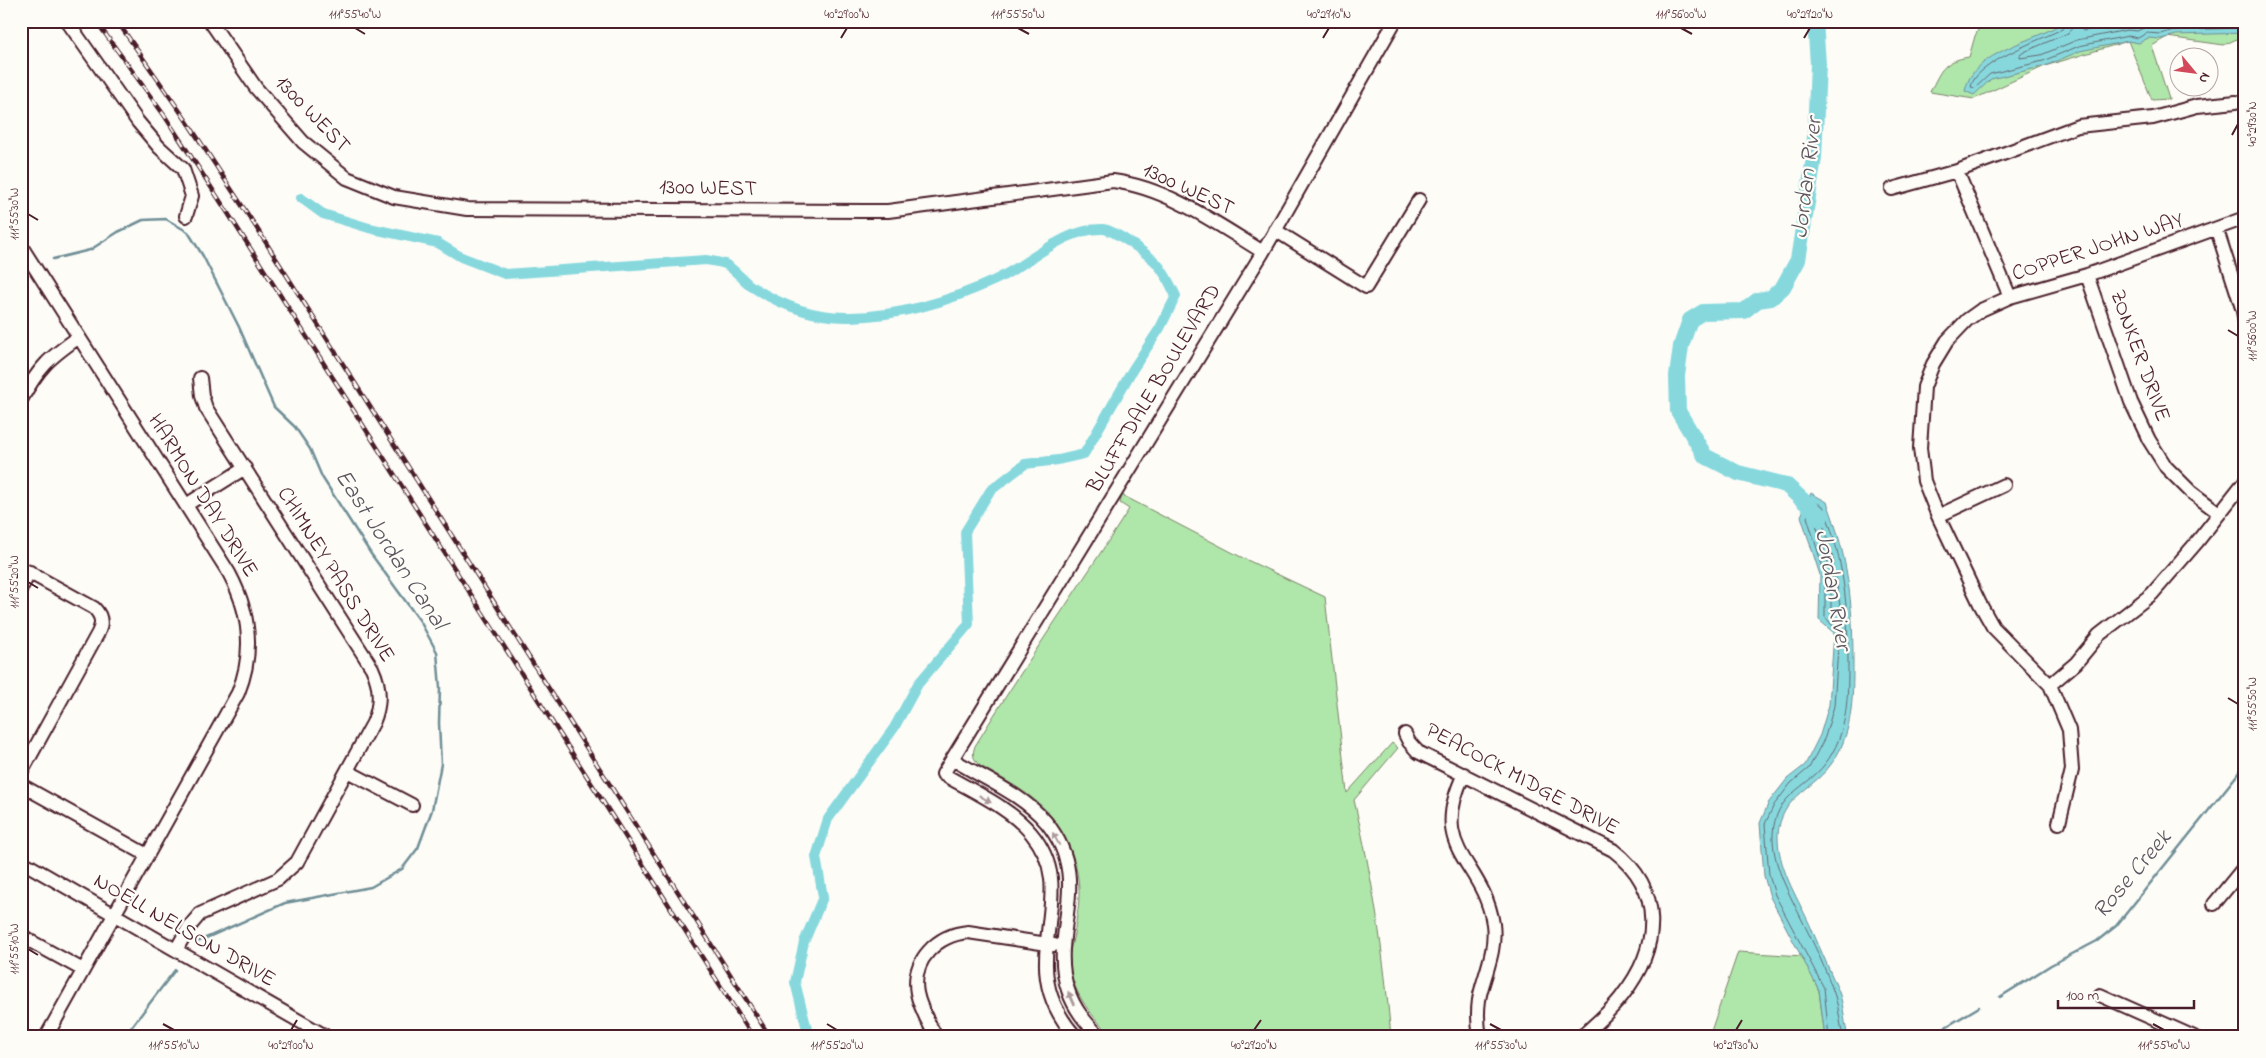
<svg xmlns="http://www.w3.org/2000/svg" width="2266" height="1058" font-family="'Indie Flower',sans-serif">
  <rect width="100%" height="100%" fill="#fdfcf7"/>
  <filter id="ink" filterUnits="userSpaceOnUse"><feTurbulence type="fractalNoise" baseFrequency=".02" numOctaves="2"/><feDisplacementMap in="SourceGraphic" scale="10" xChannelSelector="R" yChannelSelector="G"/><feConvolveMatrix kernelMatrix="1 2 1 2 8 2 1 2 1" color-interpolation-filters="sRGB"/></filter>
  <g filter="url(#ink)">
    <!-- green -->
    <path fill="#afe6a9" stroke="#7c826a" d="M2025 21 2039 24 2042 21H2245V35L2224 45 2167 37 2152 46 2169 99 2152 100 2128 41 2045 66 1974 99 1930 92C1941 70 1943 61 1969 57L1975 36 1982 22Z
      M1122 495 1243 558 1325 597 1347 793 1392 743 1398 748 1354 800C1373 878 1384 956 1391 1037H1113C1092 1017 1075 996 1069 967 1067 958 1072 944 1074 934 1076 921 1079 908 1079 896 1080 868 1068 836 1050 815 1032 793 1004 780 979 765 973 758 972 755 975 746 1024 665 1078 589 1129 509L1120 503Z
      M1738 952 1803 956 1819 991 1825 1037H1709Z"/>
    <!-- water -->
    <path fill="#87d8dd" stroke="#6f8e96" d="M2065 21H2245V33L2176 35 2161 39 2148 38 2139 43 2128 41 2080 51 2045 66 1991 79 1974 95 1965 91C1972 50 2037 42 2065 21Z
      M1811 493 1827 502C1848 558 1853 602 1853 662 1853 698 1853 737 1829 767 1810 791 1781 798 1778 834 1777 866 1796 895 1809 923 1819 946 1829 969 1839 992 1844 1006 1844 1022 1848 1037H1825L1819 990 1770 897 1764 876 1760 823 1769 802 1787 779 1805 765 1820 735 1829 705 1834 633 1819 620 1820 575 1801 516Z"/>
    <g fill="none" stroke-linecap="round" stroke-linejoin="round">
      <!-- shore -->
      <path stroke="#626972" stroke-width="1" d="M2068 21 2064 28C2043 39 1974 63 1971 87L1975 88 1990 74 2043 61 2079 46 2128 36 2138 38 2147 33 2160 34 2175 30 2245 28
        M2074 21 2073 27 2068 33 2024 52 2020 55V58L2041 55 2077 40 2127 30 2137 31 2146 27 2160 28 2174 24 2227 21
        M2081 21V29L2083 31 2140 21
        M1816 513 1819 514 1827 536 1834 564 1832 567 1829 566 1814 518Z
        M1834 577 1836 579 1842 619 1839 621 1831 614V579Z
        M1829 1037 1824 988 1775 895 1769 875 1765 824 1774 805 1791 783 1809 768 1825 737 1834 706 1839 633 1825 617V574L1807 517 1815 502 1823 506C1844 561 1848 604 1848 662 1848 697 1848 734 1825 764 1806 789 1775 794 1773 834 1772 864 1788 891 1800 916 1813 942 1826 969 1835 996 1839 1009 1840 1023 1843 1037"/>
      <!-- stream -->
      <path stroke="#6f8e96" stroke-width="2.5" d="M53 259 90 250 118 232 143 220 166 219 188 232 203 256 239 327 274 407 295 427 310 449 322 477 371 554 420 621 437 652 440 688 439 723 441 764 432 810 418 848 402 869 371 887 285 903 197 942
        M2000 997 2051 965 2097 941 2116 926 2245 765
        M124 1037 175 970
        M1929 1037 1979 1007"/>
      <!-- canal -->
      <path stroke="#87d8dd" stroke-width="10" d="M301 198 323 214 369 228 438 243 461 257 505 274 706 260C712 261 719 262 725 264 732 267 743 280 751 286 780 305 814 318 850 317 899 316 950 301 995 280 1028 265 1063 228 1103 229 1115 230 1152 257 1159 266 1166 275 1171 286 1176 296L1160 328 1133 369 1084 454 1058 460 1025 464 990 491 965 532 969 624 918 684 894 728 828 819 816 857 823 897 804 942 795 982 809 1037"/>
      <!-- river -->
      <path stroke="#87d8dd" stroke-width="16" d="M1815 21 1818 64 1814 158 1798 260 1783 287 1771 298 1758 300 1744 311 1703 312 1690 320 1681 346 1677 376 1678 411 1705 456 1738 473 1786 485 1819 515 1820 519"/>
      <!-- minor casing -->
      <g stroke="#4a1f2b" stroke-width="16">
        <path id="minor" d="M67 21 138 122 159 147 183 169 192 196 186 216
          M210 21 256 88 303 142 347 178 394 197 467 209 866 211H888L1113 181C1168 188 1217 224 1263 252
          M1957 171 2010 297
          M1892 189 1957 171 2078 126 2153 118 2197 106 2236 102
          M1275 230 1366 287 1419 200
          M2217 230 2243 311 2245 323
          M21 246 229 573C250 612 255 651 238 693L46 1037
          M2087 275 2131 402 2149 440 2166 467 2191 492 2219 513
          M21 400C39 367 49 358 79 337
          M186 505 245 468
          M1938 516 2004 485
          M21 568 94 608C102 616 103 623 98 633L21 773
          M21 588 30 572
          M2050 685 2076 663 2099 635 2152 594 2197 542 2245 481
          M1405 734 1409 742 1418 752 1613 850C1665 890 1660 948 1622 996 1610 1012 1595 1024 1581 1037
          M952 759C983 778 1022 794 1046 822 1095 882 1048 932 1068 990 1074 1009 1086 1023 1100 1037
          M347 771 412 805
          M1464 774C1427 852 1483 859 1493 924 1496 947 1488 966 1482 987 1477 1003 1477 1020 1480 1037
          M21 785 147 855
          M2059 823 2072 770 2069 730 2050 685 1993 627 1980 604 1938 516 1924 481 1920 448 1924 387 1933 364 1947 341 1967 320 1981 310 2010 297 2087 275 2245 218
          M21 861 327 1037
          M2214 904 2245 866
          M21 936 83 970
          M176 950 189 927 200 914 278 879 297 862 373 723C381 705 381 687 372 668L206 408 202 396 200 378
          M2100 995 2194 1037
          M936 1037C929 1023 920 1009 917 993 911 960 937 935 968 932L1054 945
          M1076 1037C1057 1016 1045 990 1046 961 1046 913 1066 875 1031 833 1009 807 972 791 943 774L1263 252 1395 21"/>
      </g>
      <!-- minor -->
      <use href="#minor" stroke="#fdfcf7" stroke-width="12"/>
      <!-- rail casing -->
      <g stroke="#4a1f2b" stroke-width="4.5">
        <path id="rail" d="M96 21 164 115 224 207 753 1037
          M117 21 186 120 256 227 770 1037"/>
      </g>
      <!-- rail -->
      <use href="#rail" stroke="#fdfcf7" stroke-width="2.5" stroke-dasharray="8" stroke-linecap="butt"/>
    </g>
    <!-- one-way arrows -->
    <defs><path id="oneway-solid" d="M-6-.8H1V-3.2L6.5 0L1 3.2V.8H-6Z" transform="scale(1.25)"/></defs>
    <g fill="#ac999b">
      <use href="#oneway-solid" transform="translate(985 799) rotate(31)"/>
      <use href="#oneway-solid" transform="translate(1056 839) rotate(-118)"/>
      <use href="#oneway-solid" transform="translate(1071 998) rotate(-114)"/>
    </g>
  </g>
  <!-- ticks -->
  <path fill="none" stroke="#4a1f2b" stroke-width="2" d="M355 28 365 34M1018 28 1029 34M1681 28 1692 34M841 38 847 28M1323 38 1329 28M1804 38 1810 28M2232 135 2238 124M28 214 38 220M2228 330 2238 336M28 582 38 588M2228 698 2238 704M28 949 38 955M163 1024 174 1030M827 1024 837 1030M1490 1024 1501 1030M2153 1024 2164 1030M291 1030 297 1020M1254 1030 1261 1020M1736 1030 1742 1020"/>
  <g text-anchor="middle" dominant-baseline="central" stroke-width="4.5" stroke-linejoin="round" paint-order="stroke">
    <!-- street labels -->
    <g font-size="22" fill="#4a1f2b" stroke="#fdfcf7">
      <text transform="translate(312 115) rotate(46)">1300 WEST</text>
      <text transform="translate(708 189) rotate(1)">1300 WEST</text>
      <text transform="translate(1188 190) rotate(25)">1300 WEST</text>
      <text transform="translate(2098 248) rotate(-18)">COPPER JOHN WAY</text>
      <text transform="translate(2139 356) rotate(70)">ZONKER DRIVE</text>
      <text transform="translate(1155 389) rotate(-59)">BLUFFDALE BOULEVARD</text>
      <text transform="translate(202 496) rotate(58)">HARMON DAY DRIVE</text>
      <text transform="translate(335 575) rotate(58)">CHIMNEY PASS DRIVE</text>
      <text transform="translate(1522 780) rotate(28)">PEACOCK MIDGE DRIVE</text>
      <text transform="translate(184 931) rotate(30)">NOELL NELSON DRIVE</text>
    </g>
    <!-- water labels -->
    <g font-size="24" font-style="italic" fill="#5c5660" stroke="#fdfcf7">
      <text transform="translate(1808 178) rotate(-83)">Jordan River</text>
      <text transform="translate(390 550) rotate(57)">East Jordan Canal</text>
      <text transform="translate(1832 590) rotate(80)">Jordan River</text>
      <text transform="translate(2133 875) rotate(-50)">Rose Creek</text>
    </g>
  </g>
  <!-- margin -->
  <rect width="2266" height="1058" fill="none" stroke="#fdfcf7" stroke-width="55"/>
  <!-- north arrow -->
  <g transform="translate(2194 72) rotate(119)"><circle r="24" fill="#fdfcf7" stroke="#b5a4a5"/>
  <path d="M0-4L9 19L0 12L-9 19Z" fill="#d1495b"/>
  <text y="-8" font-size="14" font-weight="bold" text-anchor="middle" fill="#4a1f2b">N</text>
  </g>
  <!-- scale -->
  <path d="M2058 1000v8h136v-8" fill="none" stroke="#4a1f2b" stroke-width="2.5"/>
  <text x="2066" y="1000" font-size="15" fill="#4a1f2b" stroke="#fdfcf7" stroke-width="4" paint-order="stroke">100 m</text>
  <rect x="28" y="28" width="2210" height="1002" fill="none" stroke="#4a1f2b" stroke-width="2"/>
  <g font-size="12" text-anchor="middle" fill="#4a1f2b">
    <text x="355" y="18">111°55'40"W</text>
    <text x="847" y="18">40°29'00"N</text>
    <text x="1018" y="18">111°55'50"W</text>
    <text x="1329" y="18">40°29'10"N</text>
    <text x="1681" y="18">111°56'00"W</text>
    <text x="1810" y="18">40°29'20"N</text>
    <text transform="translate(2252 124) rotate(-90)" y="4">40°29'30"N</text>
    <text transform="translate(14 214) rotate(-90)" y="4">111°55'30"W</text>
    <text transform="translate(2252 336) rotate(-90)" y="4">111°56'00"W</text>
    <text transform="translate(14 582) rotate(-90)" y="4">111°55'20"W</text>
    <text transform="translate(2252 704) rotate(-90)" y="4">111°55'50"W</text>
    <text transform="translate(14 949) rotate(-90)" y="4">111°55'10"W</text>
    <text x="174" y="1049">111°55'10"W</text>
    <text x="291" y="1049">40°29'00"N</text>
    <text x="837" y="1049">111°55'20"W</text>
    <text x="1254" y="1049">40°29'20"N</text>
    <text x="1501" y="1049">111°55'30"W</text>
    <text x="1736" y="1049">40°29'30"N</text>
    <text x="2164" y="1049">111°55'40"W</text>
  </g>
</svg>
